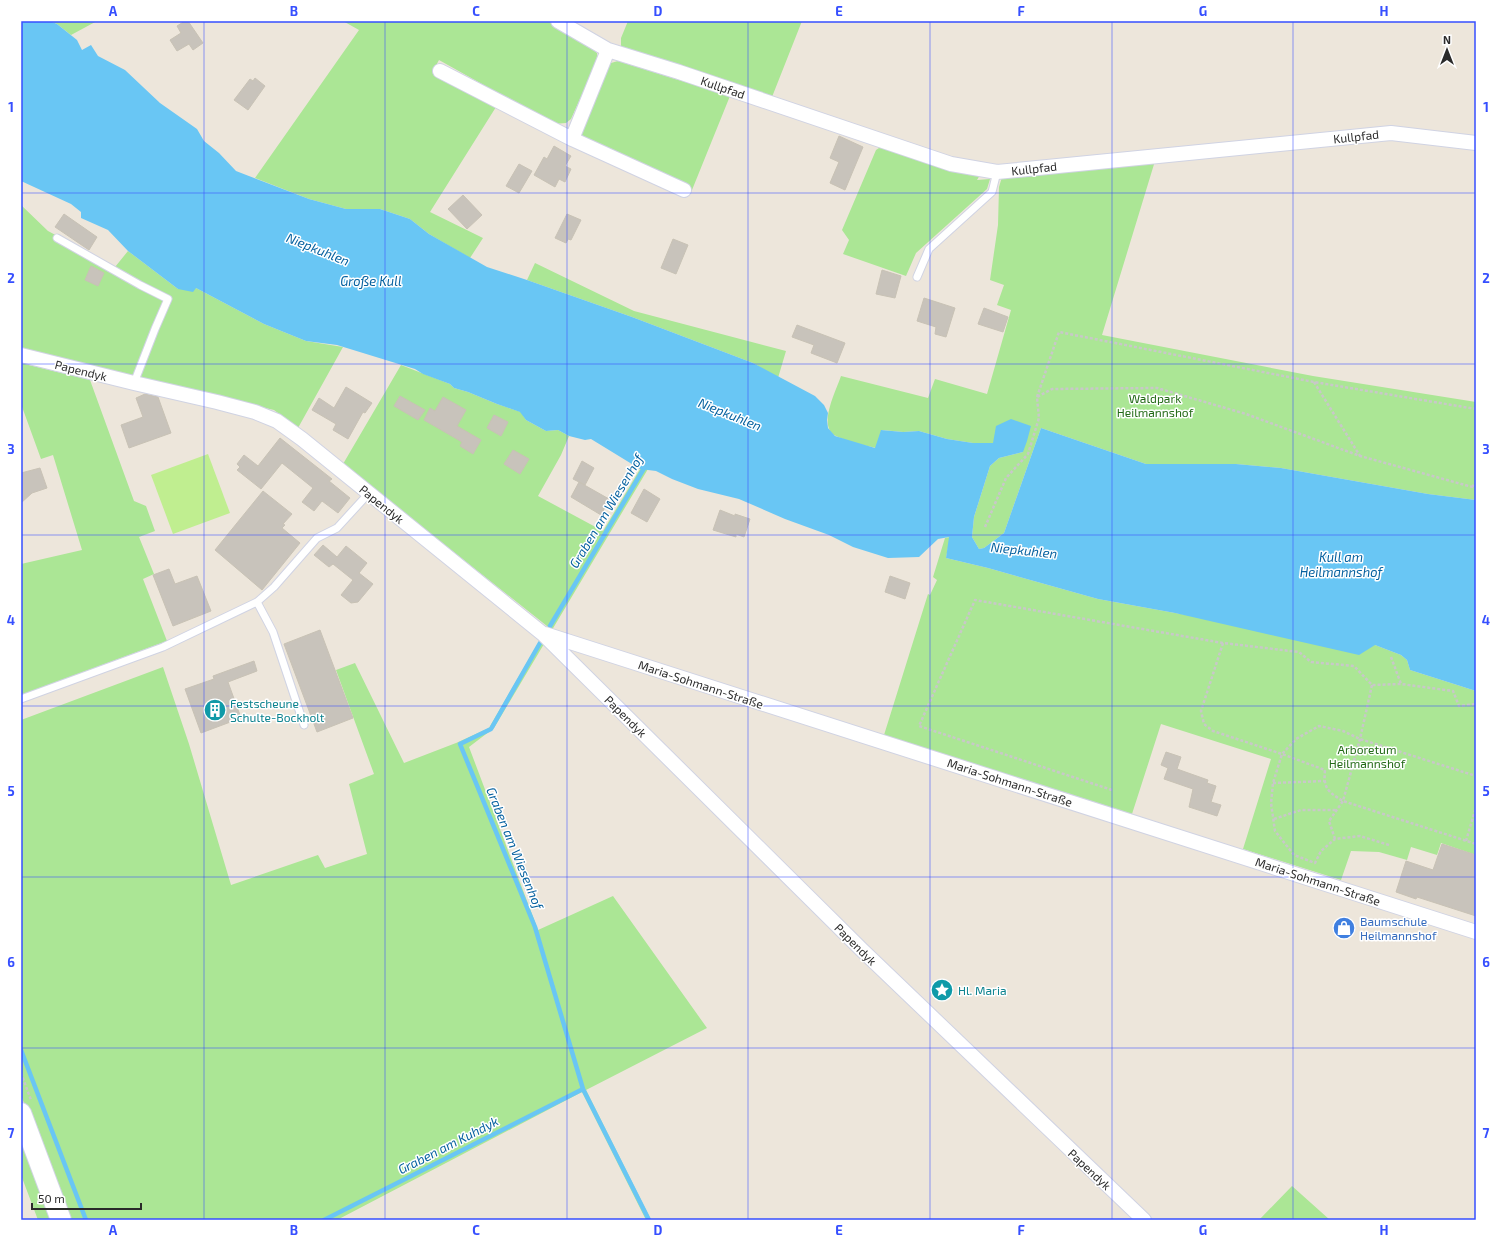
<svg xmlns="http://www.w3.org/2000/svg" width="1497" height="1241" font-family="'Exo 2',sans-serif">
  <rect width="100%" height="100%" fill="#ede6db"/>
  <!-- green -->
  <path fill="#abe695" d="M50 21H97L71 35 57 24Z
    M343 21H548L590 47 597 53V61L571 119 566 123 553 124 439 60 433 71 496 107 430 212 483 238 470 258 429 234 410 219 380 209H346L309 199 255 178 359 30Z
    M628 21H802L772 97 621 49V38Z
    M618 61 730 96 692 190 577 136 604 70 611 63Z
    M882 146 980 175 977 180 990 179 987 189 916 253 906 276 843 254 849 240 842 230 876 150Z
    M1155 161 1102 335 1313 376 1476 402V500L1428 494 1281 468 1236 464H1146L1041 428 1004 533 984 548 979 549 972 537 974 517 990 466 999 458 1023 452 994 443H973L947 439 919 431 903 432 882 430 876 448C863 445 848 442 836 436 817 427 836 391 841 376L928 398 935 379 987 394 1011 310 997 305 1004 285 990 280 998 225 999 187 1002 177Z
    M21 205 48 231 115 267 128 251 178 289 196 288 264 324 306 341 343 347 298 428 274 410 21 349Z
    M535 263 634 311 786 351 778 378 753 363 632 317 527 280Z
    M21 363 90 380 134 501 146 506 155 531 139 537 154 574 143 579 167 641 21 695V564L82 550 53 455 41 459 21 404Z
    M401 365 450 384 454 388 468 392 497 404 521 412 526 420 546 431 558 430 569 436 561 455 538 496 603 531 640 469H648L552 630 343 464Z
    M950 537 946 558 988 568 1098 599 1175 613 1375 645 1401 655 1407 660 1410 670 1476 691V855L1441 843 1437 855 1411 847 1407 860 1379 852 1351 851 1341 880 1243 849 1271 759 1161 724 1132 814 884 735 928 594 930 595 937 580 933 577 945 538Z
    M540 640 544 644 494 728 469 747 538 930 613 896 707 1028 586 1090 651 1220H646L582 1092 337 1220H67L21 1095V720L163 667 189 744 231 885 318 855 325 868 367 854 349 784 374 774 336 670 355 663 404 763 456 743 489 728Z
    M21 1138 51 1220H38L21 1175Z
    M1292 1186 1330 1220H1259Z"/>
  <!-- pitch -->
  <path fill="#c0ee90" d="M208 454 230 513 173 534 151 475Z"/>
  <!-- water -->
  <path fill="#69c6f4" d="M21 21H50L57 24 77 40 82 50 91 45 98 56 125 70 160 103 197 129 204 141 219 153 236 171 309 199 346 209H380L410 219 429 234 487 267 527 280 632 317 753 363 815 396 824 405 828 413 827 420 828 428 835 436 875 448 881 430 903 432 919 431 947 439 973 443H993L996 426 1011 419 1031 426 1027 441 1023 452 999 458 990 466 974 517 972 537 979 549 984 548 1004 533 1041 428 1146 464H1236L1281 468 1428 494 1476 500V691L1410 670 1407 660 1401 655 1375 645 1359 655 1175 613 1098 599 988 568 946 558 949 537 938 539 919 557 888 558 853 547 829 535 785 519 739 499 698 489 672 479 656 471 640 469 591 439 585 440 569 436 558 430 546 431 526 420 520 412 497 404 468 392 454 388 450 384 423 374 415 369 337 345 306 341 264 324 196 288 193 292 178 289 128 251 108 230 81 218V212L71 204 21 181Z"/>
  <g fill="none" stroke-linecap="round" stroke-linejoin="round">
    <!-- stream -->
    <path stroke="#69c6f4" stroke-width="4.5" d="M550 626 646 465
      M540 643 491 729 460 744 535 927 583 1089 649 1220
      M21 1050 86 1220
      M324 1220 583 1089"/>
  </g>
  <!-- building -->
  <path fill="#c8c3bb" stroke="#c8c2b5" d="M185 21H188L203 43 193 50 189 44 177 51 170 40 181 33 177 26Z
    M255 78 265 86 248 110 234 100 250 79 253 81Z
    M839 136 863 147 845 190 830 183 839 162 830 158Z
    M554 146 571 156 565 166 571 169 565 182 559 179 555 187 534 175 544 157 547 159Z
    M519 164 532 171 519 193 506 186Z
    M463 195 482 215 467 229 448 209Z
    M64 214 97 237 89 250 55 227Z
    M567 214 581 220 571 240 568 239 566 243 555 238Z
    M673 239 688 245 676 274 661 268Z
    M91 266 104 273 98 286 85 280Z
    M882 270 901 276 895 298 876 294Z
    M924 298 955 308 946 337 935 334 936 327 917 321Z
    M984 308 1008 317 1003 332 978 324Z
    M797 325 845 343 837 363 811 353 814 345 792 337Z
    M346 387 372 403 365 413 363 412 348 439 333 430 336 424 312 410 319 398 334 408Z
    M145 394 158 397 171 433 129 448 121 425 143 417 136 398Z
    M400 396 425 410 418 420 394 406Z
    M443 397 466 410 457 426 481 440 473 454 460 446 462 442 424 420 430 408 435 411Z
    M494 415 508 422 501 436 487 428Z
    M280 438 332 479 329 481 350 498 338 513 322 501 314 511 302 502 313 488 282 463 261 489 237 470 240 467 237 464 244 455 258 466Z
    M513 450 529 459 520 474 504 464Z
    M582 461 594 468 585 485 573 479Z
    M40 468 47 488 32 493 21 503V473Z
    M579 482 609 499 601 515 571 497Z
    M644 489 660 499 647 522 631 513Z
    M263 491 292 514 283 524 285 525 282 528 300 543 262 590 215 550Z
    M720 510 735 516V514L750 519 744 537 736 534V537L713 530Z
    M323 545 337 557 346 546 367 563 359 573 373 584 358 602 351 603 341 595 353 580 333 564 329 567 314 555Z
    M169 569 175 584 197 576 211 611 173 626 153 575Z
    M890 576 910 583 905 599 885 592Z
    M320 630 353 718 317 732 284 644Z
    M254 661 257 671 228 682 241 718 201 733 185 689 214 679 213 676Z
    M1166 752 1181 757 1177 769 1208 780 1207 783 1216 786 1211 802 1221 805 1217 816 1189 807 1193 789 1164 779 1168 768 1161 765Z
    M1442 844 1476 855V916L1417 897 1416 899 1396 892 1406 861 1433 870Z"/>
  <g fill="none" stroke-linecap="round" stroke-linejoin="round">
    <!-- service casing -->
    <g stroke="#d0d3e3" stroke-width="9">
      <path id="service" d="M57 238 140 285 168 299 155 329 134 383
        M917 277 929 249 992 192 997 172
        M257 602 273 632 304 725
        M21 699 163 647 257 602 274 587 317 538 337 528 369 493"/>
    </g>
    <!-- minor casing -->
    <g stroke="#d0d3e3" stroke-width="16">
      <path id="minor" d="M558 21 608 50 679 72 951 164 997 172 1391 133 1476 143
        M440 71 572 139 684 190
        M572 139 608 50
        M21 355 134 383 217 402 255 412 277 421 302 439 543 634 862 950 1144 1220
        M545 634 1476 932"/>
    </g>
    <!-- secondary casing -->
    <g stroke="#d0d3e3" stroke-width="22">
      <path id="secondary" d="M21 1113 61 1220"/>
    </g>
    <!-- path -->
    <path stroke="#c8c8c8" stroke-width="2.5" stroke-dasharray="3 2" stroke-linecap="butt" d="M1314 382 1360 456
      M1037 397 1059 332 1314 382 1476 409
      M1472 487 1476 482
      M985 527 1006 478 1028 454 1039 418 1037 397 1052 389 1157 388 1246 414 1360 456 1476 488
      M1223 643 1201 711 1204 724 1213 731 1282 754 1325 770C1323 788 1328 792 1343 801L1476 844
      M1391 657 1401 684
      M1273 783 1324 781
      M1112 790 919 726 975 600 1223 643 1299 652 1311 662 1354 666 1372 685 1401 684 1453 691 1459 706 1476 704
      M1274 819 1301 810H1336
      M1335 839 1329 821 1343 801 1360 739 1372 685
      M1466 841 1476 807
      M1389 845 1360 836 1335 839 1321 851 1315 863 1294 855 1275 831 1271 803 1273 783 1282 754 1296 739 1319 726 1343 731 1360 739 1476 776
      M21 1073 31 1100"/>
    <!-- service -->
    <use href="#service" stroke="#fff" stroke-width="7"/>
    <!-- minor -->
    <use href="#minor" stroke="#fff" stroke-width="14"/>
    <!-- secondary -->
    <use href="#secondary" stroke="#fff" stroke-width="20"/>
  </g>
  <!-- grid -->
  <path fill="none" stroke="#364fff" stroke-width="1" stroke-opacity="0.55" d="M204 21V1220M385 21V1220M567 21V1220M748 21V1220M930 21V1220M1112 21V1220M1293 21V1220M21 193H1476M21 364H1476M21 535H1476M21 706H1476M21 877H1476M21 1048H1476"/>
  <!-- icons -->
  <defs>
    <g id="building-disc" transform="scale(1.15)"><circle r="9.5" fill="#0f9aa8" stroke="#fff"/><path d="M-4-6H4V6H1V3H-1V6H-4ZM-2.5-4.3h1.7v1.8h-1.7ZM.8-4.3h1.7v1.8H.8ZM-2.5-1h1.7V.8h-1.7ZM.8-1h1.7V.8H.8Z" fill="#fff"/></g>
    <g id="shop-disc" transform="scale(1.15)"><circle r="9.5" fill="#3f7fe0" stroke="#fff"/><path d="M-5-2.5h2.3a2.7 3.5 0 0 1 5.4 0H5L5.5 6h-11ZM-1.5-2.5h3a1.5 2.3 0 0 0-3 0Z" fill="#fff"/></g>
    <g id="sight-disc" transform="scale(1.15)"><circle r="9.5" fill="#0f9aa8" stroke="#fff"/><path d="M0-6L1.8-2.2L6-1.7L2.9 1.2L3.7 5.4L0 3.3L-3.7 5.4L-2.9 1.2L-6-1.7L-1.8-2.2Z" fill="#fff"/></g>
  </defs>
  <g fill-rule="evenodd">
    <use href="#building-disc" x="215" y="710"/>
    <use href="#shop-disc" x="1344" y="928"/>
    <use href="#sight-disc" x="942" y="990"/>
  </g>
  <g text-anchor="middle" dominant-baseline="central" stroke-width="3" stroke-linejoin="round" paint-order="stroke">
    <!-- street labels -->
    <g font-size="12" fill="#2a2a2a" stroke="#fff">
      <text transform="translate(723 87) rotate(19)">Kullpfad</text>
      <text transform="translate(1356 136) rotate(-6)">Kullpfad</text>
      <text transform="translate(1034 168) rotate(-6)">Kullpfad</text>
      <text transform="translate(81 370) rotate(14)">Papendyk</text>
      <text transform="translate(382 504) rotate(39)">Papendyk</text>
      <text transform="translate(701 684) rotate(18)">Maria-Sohmann-Straße</text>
      <text transform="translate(626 716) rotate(45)">Papendyk</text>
      <text transform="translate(1010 782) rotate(18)">Maria-Sohmann-Straße</text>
      <text transform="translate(1318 881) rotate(18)">Maria-Sohmann-Straße</text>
      <text transform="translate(856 944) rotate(45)">Papendyk</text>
      <text transform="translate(1090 1169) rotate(43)">Papendyk</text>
    </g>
    <!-- park labels -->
    <g font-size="12" fill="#236a16" stroke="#fff">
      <text x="1155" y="398">Waldpark<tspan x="1155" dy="14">Heilmannshof</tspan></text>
      <text x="1367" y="749">Arboretum<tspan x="1367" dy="14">Heilmannshof</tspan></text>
    </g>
    <!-- culture labels -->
    <g font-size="12" fill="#0d838f" stroke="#fff" text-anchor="start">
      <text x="230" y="703">Festscheune<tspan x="230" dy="14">Schulte-Bockholt</tspan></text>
      <text x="958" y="990">Hl. Maria</text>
    </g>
    <!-- shop labels -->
    <g font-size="12" fill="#366cbe" stroke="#fff" text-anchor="start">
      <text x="1360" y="921">Baumschule<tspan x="1360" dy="14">Heilmannshof</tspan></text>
    </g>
    <!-- water labels -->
    <g font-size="13" font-style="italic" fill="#0762a0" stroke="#fff">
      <text transform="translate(318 249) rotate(22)">Niepkuhlen</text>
      <text x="371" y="281">Große Kull</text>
      <text transform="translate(730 414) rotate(22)">Niepkuhlen</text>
      <text transform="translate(606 511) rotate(-59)">Graben am Wiesenhof</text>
      <text transform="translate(1024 550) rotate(6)">Niepkuhlen</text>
      <text x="1341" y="557">Kull am<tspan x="1341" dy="15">Heilmannshof</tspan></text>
      <text transform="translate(515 848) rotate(68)">Graben am Wiesenhof</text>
      <text transform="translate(448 1145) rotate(-27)">Graben am Kuhdyk</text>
    </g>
  </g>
  <!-- border -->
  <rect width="1497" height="1241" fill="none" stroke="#ffffff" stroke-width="44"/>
  <!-- north arrow -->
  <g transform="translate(1447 50)" stroke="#ffffff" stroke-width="3" paint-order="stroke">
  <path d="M0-3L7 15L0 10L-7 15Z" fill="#2a2a2a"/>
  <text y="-6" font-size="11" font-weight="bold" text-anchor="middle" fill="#2a2a2a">N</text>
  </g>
  <!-- scale -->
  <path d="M32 1203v6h109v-6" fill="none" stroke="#2a2a2a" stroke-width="2"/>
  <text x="38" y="1203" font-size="12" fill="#2a2a2a" stroke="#ffffff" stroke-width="3" paint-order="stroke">50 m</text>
  <rect x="22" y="22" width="1453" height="1197" fill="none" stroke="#364fff" stroke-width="1.5"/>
  <g font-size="13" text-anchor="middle" font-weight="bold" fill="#364fff">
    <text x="113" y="16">A</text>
    <text x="294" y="16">B</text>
    <text x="476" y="16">C</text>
    <text x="658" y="16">D</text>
    <text x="839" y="16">E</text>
    <text x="1021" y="16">F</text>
    <text x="1203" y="16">G</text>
    <text x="1384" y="16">H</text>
    <text x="11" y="112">1</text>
    <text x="1486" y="112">1</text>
    <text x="11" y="283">2</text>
    <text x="1486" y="283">2</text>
    <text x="11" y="454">3</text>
    <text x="1486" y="454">3</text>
    <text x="11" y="625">4</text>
    <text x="1486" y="625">4</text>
    <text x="11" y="796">5</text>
    <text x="1486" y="796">5</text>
    <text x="11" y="967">6</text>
    <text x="1486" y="967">6</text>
    <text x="11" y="1138">7</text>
    <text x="1486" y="1138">7</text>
    <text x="113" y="1235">A</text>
    <text x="294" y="1235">B</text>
    <text x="476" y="1235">C</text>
    <text x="658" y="1235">D</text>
    <text x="839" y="1235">E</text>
    <text x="1021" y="1235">F</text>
    <text x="1203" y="1235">G</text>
    <text x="1384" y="1235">H</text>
  </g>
</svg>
